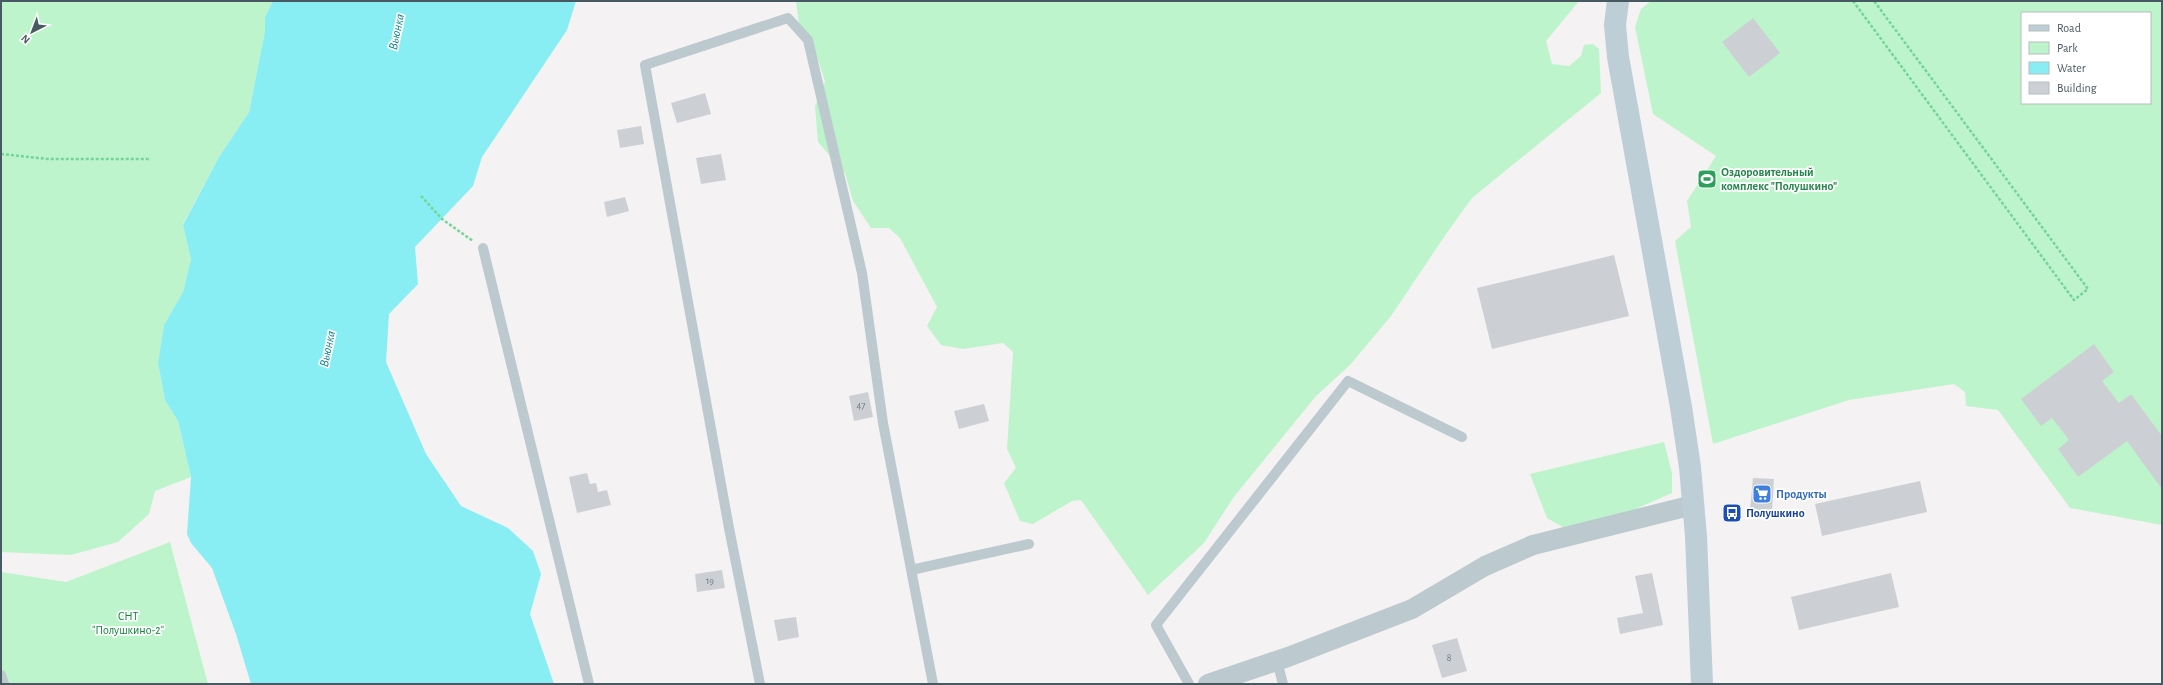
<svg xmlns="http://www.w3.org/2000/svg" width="2163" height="685" font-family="'Alegreya Sans',sans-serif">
  <rect width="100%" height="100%" fill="#f4f2f2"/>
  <!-- green -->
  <path fill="#bef4cb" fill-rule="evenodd" d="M1 1H273L265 17V31L249 112 219 157 183 224 191 259 183 292 164 325 158 363 165 400 178 421 191 477 155 491 149 514 118 542 71 555 1 552Z
    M796 1H1579L1546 41 1552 64 1569 66 1581 56 1584 45 1593 44 1599 49 1601 93 1472 198 1446 234 1391 316 1350 365 1316 396 1233 498 1204 543 1148 595 1081 500 1072 501 1033 524 1020 521 1004 483 1016 468 1007 449 1013 352 1003 343 963 349 941 345 927 326 937 307 900 238 889 228H871L853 201 845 173 818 142 815 106 825 82 818 59 800 33Z
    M1651 1H2162V525L2070 508 1998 410 1966 406 1965 392 1954 384 1849 400 1713 444 1675 241 1691 227 1687 201 1716 156 1653 114 1635 27 1641 9ZM2022 13H2150V103H2022Z
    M1664 442 1672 473V493L1631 511 1566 529 1547 518 1530 474Z
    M170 542 208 684H1V572L66 582Z"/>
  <!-- water -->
  <path fill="#88eef4" d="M273 1H576L567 30 482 157 473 186 415 247 418 284 389 314 386 362 426 454 461 506 508 528 533 551 541 574 530 614 554 684H251L236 634 212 568 191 543 187 534 191 477 178 421 165 400 158 363 164 325 183 292 191 259 183 225 219 157 249 112 265 31V17Z"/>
  <!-- building -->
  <path fill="#ccd0d5" d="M1753 18 1780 53 1749 77 1722 42Z
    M705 93 711 114 677 123 671 103Z
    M641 126 644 144 620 148 617 130Z
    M721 154 726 180 701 184 696 158Z
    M625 197 629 211 607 217 604 202Z
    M1614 255 1629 316 1492 349 1477 288Z
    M2094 344 2114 372 2102 381 2119 403 2131 394 2162 436V489L2127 441 2078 477 2058 449 2069 440 2052 418 2041 426 2021 399Z
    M868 392 873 417 854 421 849 396Z
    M984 404 989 421 959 429 954 411Z
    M587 473 590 484 596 483 598 492 607 490 611 505 577 513 569 477Z
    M1753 478 1774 479 1772 511 1750 510Z
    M1920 481 1927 512 1822 536 1815 504Z
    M722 570 725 588 697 592 695 574Z
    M1652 573 1663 625 1620 634 1617 618 1643 613 1635 576Z
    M1891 573 1899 607 1799 630 1791 597Z
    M796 617 799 637 778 641 774 620Z
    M1457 638 1467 671 1442 678 1432 645Z"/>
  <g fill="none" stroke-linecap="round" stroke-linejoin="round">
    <!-- path -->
    <path stroke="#73d596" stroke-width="2.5" stroke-dasharray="3 2" stroke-linecap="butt" d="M1853 1 2074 300 2088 289 1874 1
      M1 154 48 159H151
      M421 196 442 219 473 241"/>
    <!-- lane -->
    <path stroke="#bcc9cf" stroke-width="10" d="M483 248 589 684
      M911 570 1029 544
      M1277 661 1283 684
      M1 675 4 684
      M760 684 729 528 645 65 788 18 808 40 862 273 883 423 933 684
      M1189 684 1156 625 1348 381 1462 437"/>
    <!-- street -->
    <path stroke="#bcc9cf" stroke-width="20" d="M1208 684 1288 657 1412 609 1485 566 1533 545 1693 505"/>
    <!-- secondary -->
    <path stroke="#beced7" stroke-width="22" d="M1618 1 1615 25 1618 57 1681 407 1690 467 1696 536 1702 684"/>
  </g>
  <!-- icons -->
  <defs>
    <g id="stadium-square" transform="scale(1)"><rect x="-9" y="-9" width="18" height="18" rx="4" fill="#2e9e5b" stroke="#fff"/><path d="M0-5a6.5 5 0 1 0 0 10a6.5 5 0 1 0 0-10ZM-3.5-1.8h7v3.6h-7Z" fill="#fff"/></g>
    <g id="supermarket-square" transform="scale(1)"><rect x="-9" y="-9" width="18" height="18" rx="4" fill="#3f7fe0" stroke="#fff"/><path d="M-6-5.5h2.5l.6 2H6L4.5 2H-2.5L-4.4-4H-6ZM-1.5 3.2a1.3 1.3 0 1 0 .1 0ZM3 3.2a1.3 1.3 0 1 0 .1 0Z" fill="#fff"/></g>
    <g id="bus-square" transform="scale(1)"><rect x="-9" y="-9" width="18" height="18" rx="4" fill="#1a4fb4" stroke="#fff"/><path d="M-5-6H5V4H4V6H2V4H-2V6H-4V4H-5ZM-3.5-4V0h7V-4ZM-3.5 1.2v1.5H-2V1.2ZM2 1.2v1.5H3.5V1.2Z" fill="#fff"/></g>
  </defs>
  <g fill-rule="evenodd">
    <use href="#stadium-square" x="1707" y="179"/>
    <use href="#supermarket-square" x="1762" y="494"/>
    <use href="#bus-square" x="1732" y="513"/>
  </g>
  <g text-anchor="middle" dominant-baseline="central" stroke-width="3.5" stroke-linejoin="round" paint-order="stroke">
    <!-- number labels -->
    <g font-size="10" fill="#69777e">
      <text x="861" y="406">47</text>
      <text x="710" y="581">19</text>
      <text x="1449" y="658">8</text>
    </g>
    <!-- leisure labels -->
    <g font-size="12" font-weight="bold" fill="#27864d" stroke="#fff" text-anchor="start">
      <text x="1721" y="172">Оздоровительный<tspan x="1721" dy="14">комплекс "Полушкино"</tspan></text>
    </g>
    <!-- shop labels -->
    <g font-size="12" font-weight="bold" fill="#366cbe" stroke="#fff" text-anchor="start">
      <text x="1776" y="494">Продукты</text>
    </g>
    <!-- transit labels -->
    <g font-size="12" font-weight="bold" fill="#164399" stroke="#fff" text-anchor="start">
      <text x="1746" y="513">Полушкино</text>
    </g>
    <!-- park labels -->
    <g font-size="12" fill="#0f8639" stroke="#fff">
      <text x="128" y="616">СНТ<tspan x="128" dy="14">"Полушкино-2"</tspan></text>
    </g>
    <!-- water labels -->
    <g font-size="13" font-style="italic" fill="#058189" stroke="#fff">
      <text transform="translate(397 32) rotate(-78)">Вьюнка</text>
      <text transform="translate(328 349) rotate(-78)">Вьюнка</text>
    </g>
  </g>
  <!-- border -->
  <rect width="2163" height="685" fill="none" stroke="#485961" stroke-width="4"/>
  <!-- legend -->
  <rect x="2021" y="12" width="130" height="92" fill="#ffffff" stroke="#b6bdc0"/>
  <rect x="2029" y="25" width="20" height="6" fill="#beced7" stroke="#b6bdc0"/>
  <text x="2057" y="32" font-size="12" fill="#485961">Road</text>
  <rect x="2029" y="42" width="20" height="12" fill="#bef4cb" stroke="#b6bdc0"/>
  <text x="2057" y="52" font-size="12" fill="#485961">Park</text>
  <rect x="2029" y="62" width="20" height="12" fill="#88eef4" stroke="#b6bdc0"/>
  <text x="2057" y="72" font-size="12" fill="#485961">Water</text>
  <rect x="2029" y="82" width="20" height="12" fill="#ccd0d5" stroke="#b6bdc0"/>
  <text x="2057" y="92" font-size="12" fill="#485961">Building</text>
  <!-- north arrow -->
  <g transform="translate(32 32) rotate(222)" stroke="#ffffff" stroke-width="3" paint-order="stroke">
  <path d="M0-3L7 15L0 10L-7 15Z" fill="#485961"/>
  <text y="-6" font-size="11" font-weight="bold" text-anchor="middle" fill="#485961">N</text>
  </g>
</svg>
